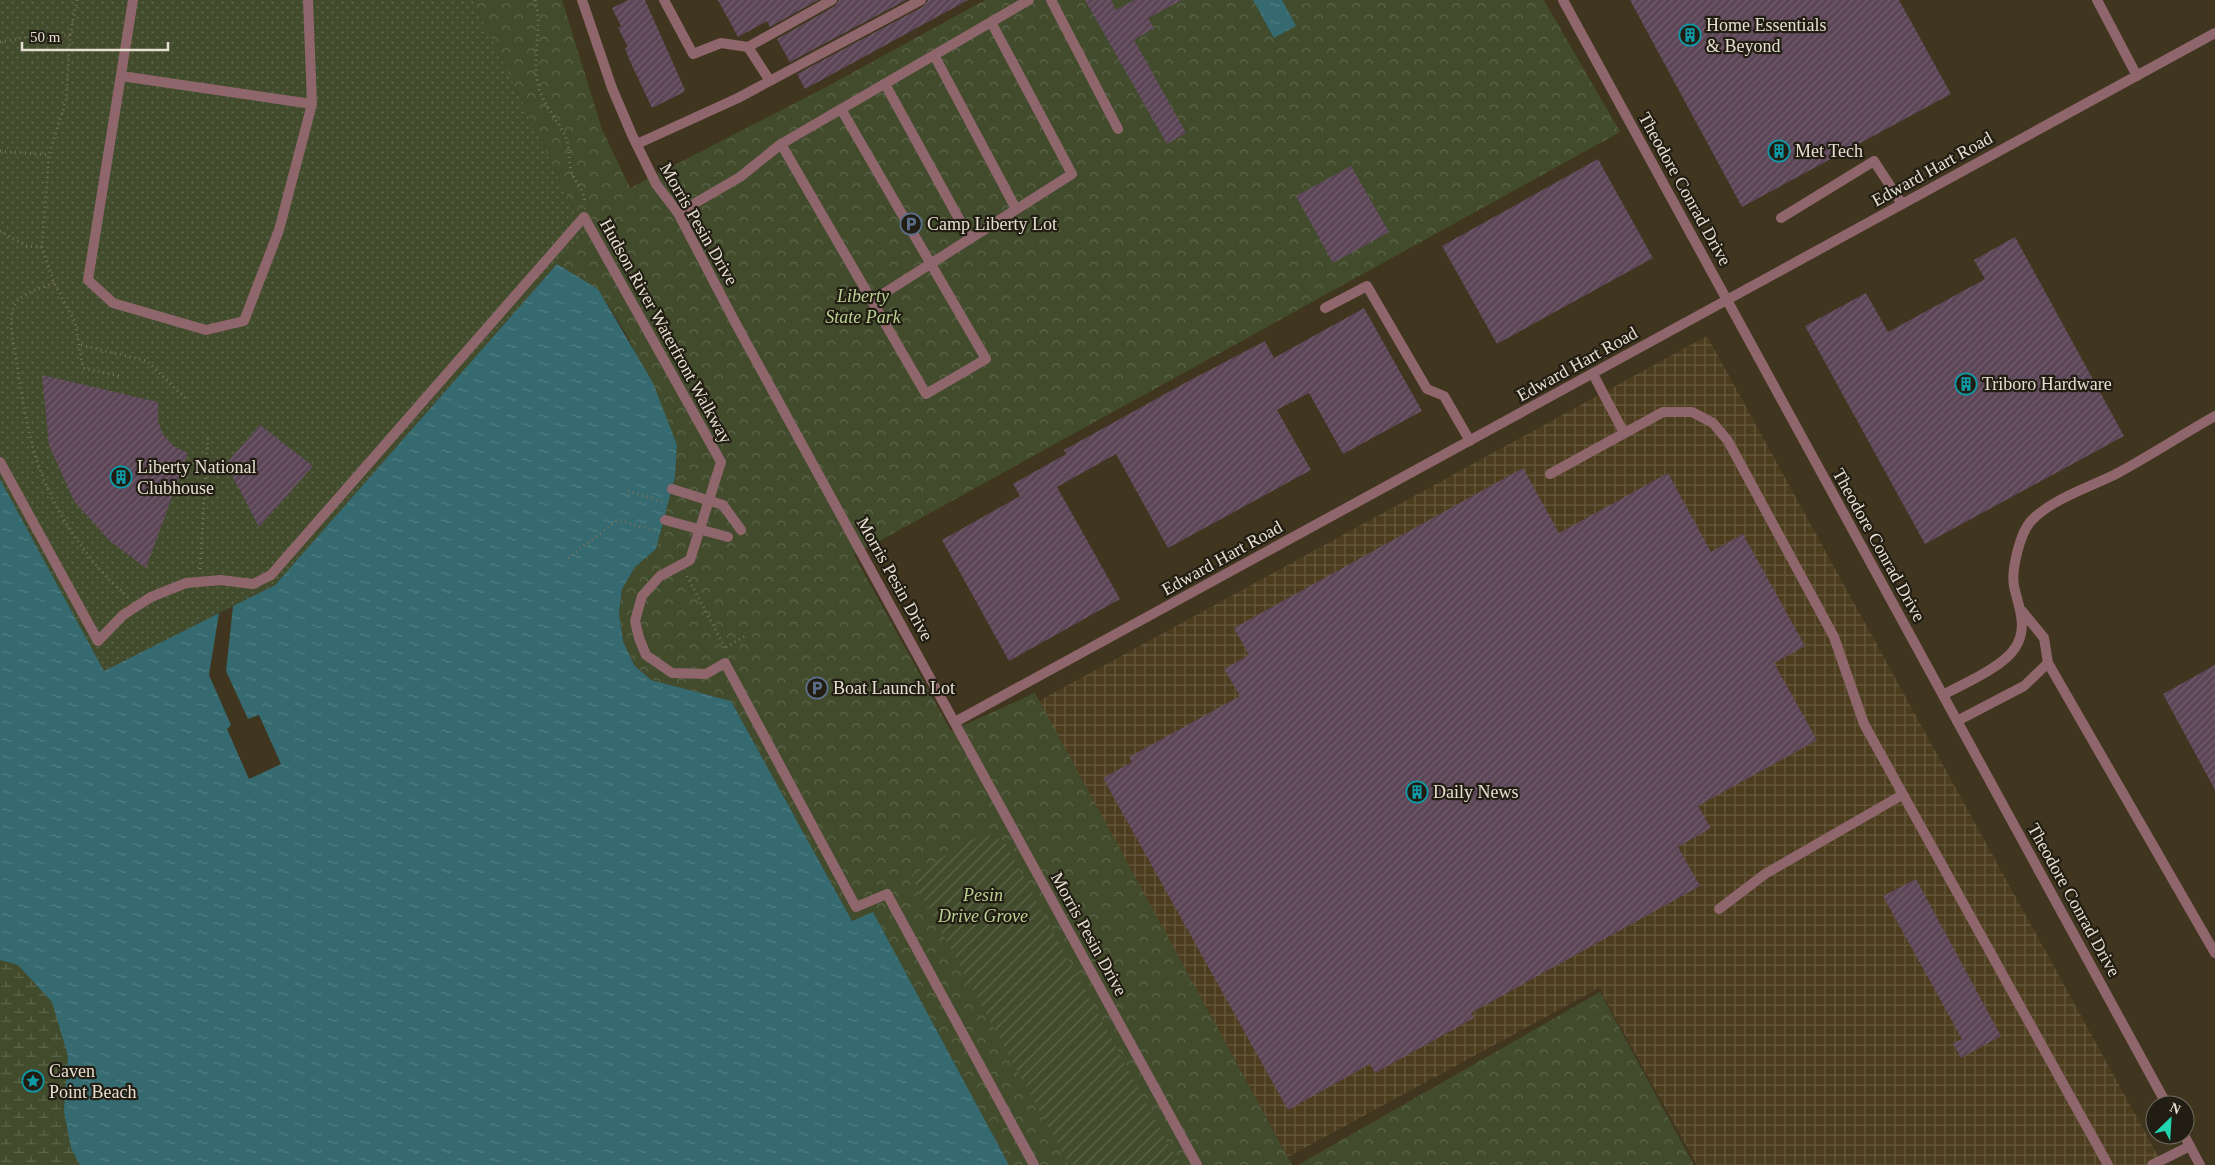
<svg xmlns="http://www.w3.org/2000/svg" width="2215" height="1165" font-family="'Times New Roman',serif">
  <defs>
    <pattern id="industrial-grid" width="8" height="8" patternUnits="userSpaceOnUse" patternTransform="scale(1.25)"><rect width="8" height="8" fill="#4c3d1f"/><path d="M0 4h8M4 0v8" fill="none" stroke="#66593e"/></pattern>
    <pattern id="grass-dots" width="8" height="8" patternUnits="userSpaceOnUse" patternTransform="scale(1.25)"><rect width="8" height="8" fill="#424c2d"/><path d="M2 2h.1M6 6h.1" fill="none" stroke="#5d654a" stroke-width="1.8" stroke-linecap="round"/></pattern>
    <pattern id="forest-crowns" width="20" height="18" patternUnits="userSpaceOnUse" patternTransform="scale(1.25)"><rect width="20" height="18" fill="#424c2d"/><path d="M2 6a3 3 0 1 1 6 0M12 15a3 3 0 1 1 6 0" fill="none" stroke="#5d654a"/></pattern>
    <pattern id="wetland-marsh" width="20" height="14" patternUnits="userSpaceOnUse" patternTransform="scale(1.25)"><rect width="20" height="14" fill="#424c2d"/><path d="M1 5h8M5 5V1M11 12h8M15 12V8" fill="none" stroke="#5d654a"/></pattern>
    <pattern id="garden-furrows" width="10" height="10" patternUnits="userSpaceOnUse" patternTransform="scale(1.25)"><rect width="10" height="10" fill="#424c2d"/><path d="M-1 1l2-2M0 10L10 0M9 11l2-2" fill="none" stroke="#5d654a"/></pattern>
    <pattern id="water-ripples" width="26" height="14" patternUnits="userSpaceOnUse" patternTransform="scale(1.25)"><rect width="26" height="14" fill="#356a70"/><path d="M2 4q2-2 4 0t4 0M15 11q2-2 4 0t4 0" fill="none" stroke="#527f83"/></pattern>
    <pattern id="building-hatch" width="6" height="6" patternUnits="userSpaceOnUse" patternTransform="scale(1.25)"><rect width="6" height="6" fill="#5b4556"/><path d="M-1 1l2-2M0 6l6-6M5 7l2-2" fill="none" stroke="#735f6d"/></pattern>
  </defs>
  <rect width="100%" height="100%" fill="#40351e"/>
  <!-- industrial -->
  <path fill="url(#industrial-grid)" d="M1707 336 2163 1165H1697L1599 988 1288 1157 1037 702Z"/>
  <!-- grass -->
  <path fill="url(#grass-dots)" d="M0 0H473L586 234 557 264 275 585 104 671 0 479Z"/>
  <!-- forest -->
  <path fill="url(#forest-crowns)" d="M473 0H562L602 129 630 188 830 85 985 0H1544L1620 132 854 555 951 731 1035 693 1292 1165H1009L873 913 852 921 731 701 651 680 634 665 623 641 619 614 622 589 635 567 656 549 675 477 677 445 627 335 598 289 557 264 586 234Z
    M1600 992 1694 1165H1298Z"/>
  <!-- wetland -->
  <path fill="url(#wetland-marsh)" d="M0 920 265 1165H0Z"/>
  <!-- garden -->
  <path fill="url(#garden-furrows)" d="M983 833 1004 841 1180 1165H1069L911 876Z"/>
  <!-- water -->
  <path fill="url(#water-ripples)" d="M1253 0H1282L1296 26 1274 38Z
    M557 264 598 289 653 383 677 445 675 477 656 549 635 567 622 589 619 614 623 641 634 665 651 680 731 701 852 921 873 912 1009 1165H80L71 1148 64 1111 68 1056 52 1002 18 965 0 960V479L104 671 275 585Z"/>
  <!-- pier -->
  <path fill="#40351e" d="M233 606 226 671 248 719 259 715 281 764 249 779 227 729 231 725 209 675 219 613Z"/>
  <!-- building -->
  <path fill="url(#building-hatch)" d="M628 0H645L685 90 684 92 652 108 629 59 625 48 628 47 618 28 621 26 612 8Z
    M718 0H818L770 27 767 21 738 37Z
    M839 0H906L790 62 777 39 835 6Z
    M928 0H968L805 89 797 74 924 6Z
    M1085 0H1111L1116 10 1134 0H1182L1148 18 1154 28 1134 40 1186 133 1167 144Z
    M1630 0H1899L1951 94 1742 207Z
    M1598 159 1653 258 1497 344 1442 246Z
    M1351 166 1389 232 1333 263 1296 196Z
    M2015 237 2124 436 1925 544 1805 326 1866 293 1888 332 1985 279 1974 260Z
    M1364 308 1422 411 1343 454 1309 393 1277 410 1311 470 1168 548 1116 454 1057 487 1120 599 1009 661 942 540 1020 496 1013 484 1066 454 1064 450 1183 384 1265 341 1274 358Z
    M42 375 158 402V420L162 433 173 446 188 453 146 568 110 541 74 501 49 445Z
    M260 425 313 466 259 527 226 464Z
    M1523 468 1559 533 1668 473 1711 552 1743 534 1805 646 1774 663 1817 740 1698 806 1711 828 1678 847 1700 886 1471 1013 1474 1018 1375 1073 1370 1064 1288 1110 1103 778 1132 762 1129 757 1240 696 1224 669 1249 655 1234 628Z
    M2215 665V790L2163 694Z
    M1916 879 2001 1036 1961 1058 1953 1043 1962 1039 1883 896Z"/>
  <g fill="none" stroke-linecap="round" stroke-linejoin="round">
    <!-- path -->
    <path stroke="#7a705c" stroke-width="3" stroke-dasharray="1 4" stroke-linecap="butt" d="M535 0C544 30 530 59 539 88 544 106 559 121 566 138 571 150 567 162 573 176 578 185 585 193 585 204
      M70 35 77 0
      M0 42 29 37 70 35 66 100 49 155 42 247 54 283 75 322 83 368 119 376
      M0 151 49 155
      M0 231 26 246 42 247
      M54 283C41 289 18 293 13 308 8 325 15 349 17 365 21 390 25 416 31 440 45 498 82 558 128 597
      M81 345 147 361 186 399
      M628 491 663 502
      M568 558 618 520 654 530
      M200 569 208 435
      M687 576 726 650
      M726 647 745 636"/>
    <!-- lane -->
    <path stroke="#8f666b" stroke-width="10" d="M133 0 88 280 113 303 206 330 244 321 279 230 312 104 308 0
      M664 0 693 54 721 43 748 47
      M1051 0 1118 129
      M2097 0 2137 76
      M934 55 1016 209
      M121 76 312 104
      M770 81 748 47 832 0
      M885 84 970 239
      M637 144 738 98 921 0
      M781 144 926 394 986 359 841 109
      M678 213 740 177 781 144 1029 0
      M1781 218 1874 161 1902 204
      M872 301 1072 174 991 22
      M1325 308 1367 286 1427 389 1444 396 1470 441
      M1593 374 1624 433
      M1550 474 1663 412H1692L1713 423 1728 441 1834 637 1864 724 2108 1165
      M672 489 723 505 741 530
      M665 520 728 537
      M2048 663 2215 953
      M1943 695C1963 684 2003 667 2015 648 2029 627 2018 606 2014 586 2011 570 2020 533 2031 521 2052 499 2087 488 2114 475 2148 457 2181 435 2215 416
      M1957 721 2024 686 2048 663 2044 638 2022 611
      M1719 909 1765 874 1902 795
      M2152 1165 2190 1146"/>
    <!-- street -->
    <path stroke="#8f666b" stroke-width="10" d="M582 0 612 88 632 135 656 184 678 213 736 324 1197 1165
      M1563 0 2167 1105
      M0 462 98 641 123 615 151 597 186 583 221 580 253 584 271 575 584 217 721 462 690 560 660 576 642 596 635 621 639 638 646 655 672 673 706 674 725 663 856 907 887 894 1034 1165
      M955 722 2215 33
      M2184 1135 2200 1165"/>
  </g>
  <!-- icons -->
  <defs>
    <g id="building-ring" transform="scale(1.125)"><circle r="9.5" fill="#221d13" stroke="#0f9aa8" stroke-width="1.5"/><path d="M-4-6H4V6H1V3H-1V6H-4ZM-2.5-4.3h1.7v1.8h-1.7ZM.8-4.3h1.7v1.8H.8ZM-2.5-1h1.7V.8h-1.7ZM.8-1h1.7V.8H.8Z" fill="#0f9aa8"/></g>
    <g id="parking-ring" transform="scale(1.125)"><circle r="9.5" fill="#221d13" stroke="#5c6f8a" stroke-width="1.5"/><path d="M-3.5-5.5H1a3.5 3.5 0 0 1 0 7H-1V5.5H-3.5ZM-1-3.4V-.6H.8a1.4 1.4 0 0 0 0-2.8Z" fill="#5c6f8a"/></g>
    <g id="sight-ring" transform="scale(1.125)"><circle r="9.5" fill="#221d13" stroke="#0f9aa8" stroke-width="1.5"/><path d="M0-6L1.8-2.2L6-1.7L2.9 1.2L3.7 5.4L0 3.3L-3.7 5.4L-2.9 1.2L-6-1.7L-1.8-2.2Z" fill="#0f9aa8"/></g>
  </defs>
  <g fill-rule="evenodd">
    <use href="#building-ring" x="1690" y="35"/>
    <use href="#building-ring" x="1779" y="151"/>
    <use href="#parking-ring" x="911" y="224"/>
    <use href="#building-ring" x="1966" y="384"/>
    <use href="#building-ring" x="121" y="477"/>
    <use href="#parking-ring" x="817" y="688"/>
    <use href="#building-ring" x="1417" y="792"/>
    <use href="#sight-ring" x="33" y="1081"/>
  </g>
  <g text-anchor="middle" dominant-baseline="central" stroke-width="4.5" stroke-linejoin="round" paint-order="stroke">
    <!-- poi labels -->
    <g font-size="18" fill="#e6dfd1" stroke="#221d13" text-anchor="start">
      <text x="1706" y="25">Home Essentials<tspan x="1706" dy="21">&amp; Beyond</tspan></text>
      <text x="1795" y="151">Met Tech</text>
      <text x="927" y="224">Camp Liberty Lot</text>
      <text x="1982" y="384">Triboro Hardware</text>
      <text x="137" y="467">Liberty National<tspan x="137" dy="21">Clubhouse</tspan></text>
      <text x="833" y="688">Boat Launch Lot</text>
      <text x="1433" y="792">Daily News</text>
      <text x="49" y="1071">Caven<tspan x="49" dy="21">Point Beach</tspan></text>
    </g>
    <!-- street labels -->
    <g font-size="18" fill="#e6dfd1" stroke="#221d13">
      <text transform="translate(1932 169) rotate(-29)">Edward Hart Road</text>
      <text transform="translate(1685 189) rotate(61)">Theodore Conrad Drive</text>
      <text transform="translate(699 224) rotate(60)">Morris Pesin Drive</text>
      <text transform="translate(666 331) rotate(61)">Hudson River Waterfront Walkway</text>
      <text transform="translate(1577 364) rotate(-29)">Edward Hart Road</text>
      <text transform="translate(1879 545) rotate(61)">Theodore Conrad Drive</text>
      <text transform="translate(1222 558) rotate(-29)">Edward Hart Road</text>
      <text transform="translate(895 579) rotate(61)">Morris Pesin Drive</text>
      <text transform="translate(2074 900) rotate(61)">Theodore Conrad Drive</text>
      <text transform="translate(1089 934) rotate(61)">Morris Pesin Drive</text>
    </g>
    <!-- park labels -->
    <g font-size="18" font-style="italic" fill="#bcd293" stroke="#221d13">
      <text x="863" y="296">Liberty<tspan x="863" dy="21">State Park</tspan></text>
      <text x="983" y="895">Pesin<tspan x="983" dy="21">Drive Grove</tspan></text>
    </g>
  </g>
  <!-- north arrow -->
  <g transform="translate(2170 1120) rotate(25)"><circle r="24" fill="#221d13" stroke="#706b5f"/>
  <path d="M0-4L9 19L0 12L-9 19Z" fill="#21d5b0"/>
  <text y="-8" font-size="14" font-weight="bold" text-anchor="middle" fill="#e6dfd1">N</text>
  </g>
  <!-- scale -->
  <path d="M22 42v8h146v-8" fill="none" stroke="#e6dfd1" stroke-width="2.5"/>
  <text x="30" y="42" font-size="15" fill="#e6dfd1" stroke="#221d13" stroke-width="4" paint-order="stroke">50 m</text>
</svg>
